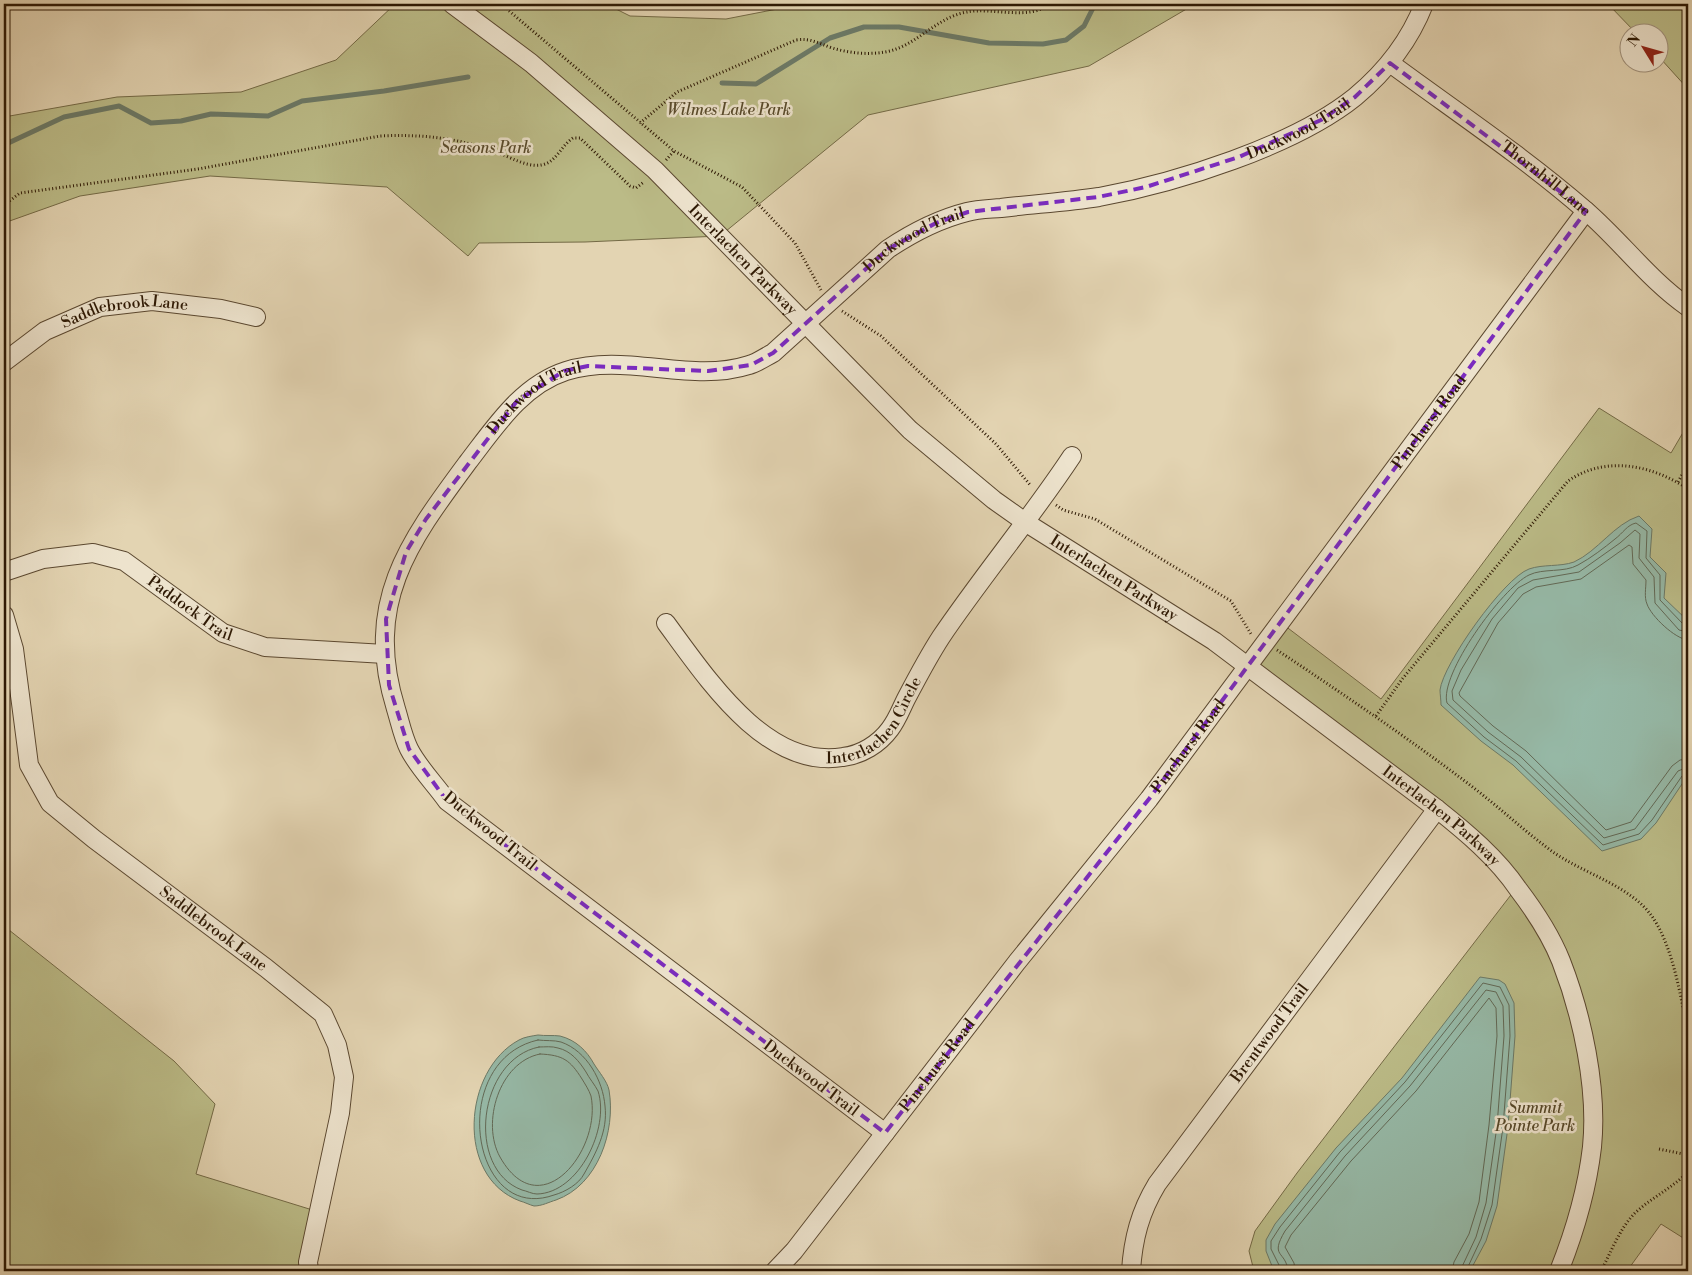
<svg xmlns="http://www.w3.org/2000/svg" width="1692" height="1275" font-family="'Libre Bodoni',serif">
  <rect width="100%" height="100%" fill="#e3d4b2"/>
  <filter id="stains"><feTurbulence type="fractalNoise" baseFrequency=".004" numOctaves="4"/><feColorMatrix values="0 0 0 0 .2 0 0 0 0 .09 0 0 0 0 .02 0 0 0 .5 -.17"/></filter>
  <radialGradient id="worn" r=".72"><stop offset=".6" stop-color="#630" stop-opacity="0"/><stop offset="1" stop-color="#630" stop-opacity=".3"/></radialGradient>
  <!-- green -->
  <path fill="#bbbb87" stroke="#746a46" d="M395 4H606L630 16 726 19 803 4H1195L1089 66 868 115 720 236 585 242 479 243 468 256 387 187 210 176 80 196 4 223V117L117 97 241 92 336 60Z
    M1608 4H1688V89L1660 58V32H1635Z
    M1599 408 1671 453 1688 424V1241L1661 1224 1627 1271H1254L1249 1251 1255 1231 1297 1173 1517 887 1492 859 1248 667 1280 622 1381 699Z
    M4 926 174 1061 215 1104 196 1174 319 1212 309 1271H4Z"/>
  <!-- water -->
  <path fill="#96b9a7" stroke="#6c7966" d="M1639 516 1652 529 1650 557 1666 573 1664 598 1688 621V775L1656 823 1641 839 1602 851 1513 765 1481 741 1441 705C1441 700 1440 694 1440 690 1443 664 1504 578 1529 569 1543 564 1560 567 1574 562 1598 551 1614 524 1639 516Z
    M1480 977 1499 980 1505 984 1514 1003 1515 1036 1508 1127 1497 1206 1486 1241 1470 1271H1279L1272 1266 1266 1251V1240L1275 1224 1336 1148 1402 1078Z
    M538 1035C545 1036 553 1035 560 1036 576 1040 587 1051 594 1064 599 1072 607 1081 609 1090 616 1131 598 1185 556 1200 549 1202 542 1206 534 1206 530 1205 524 1202 520 1201 455 1177 463 1070 519 1040 524 1037 532 1036 538 1035Z"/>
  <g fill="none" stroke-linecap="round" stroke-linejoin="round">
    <!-- shore -->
    <path stroke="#626956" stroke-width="1" d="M1688 626 1683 624 1660 600V575L1646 558 1647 531 1636 523C1627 525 1623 533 1615 539 1604 548 1591 558 1578 565 1564 573 1543 568 1529 575 1502 588 1439 675 1447 703L1484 737 1516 761 1603 845 1639 834 1652 820 1682 776 1688 773
      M1688 632 1679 630 1655 603 1654 577 1639 558 1640 534 1635 530 1620 543 1579 572 1533 580 1518 588 1492 619 1461 670 1452 691 1453 700 1488 732 1521 757 1604 838 1635 829 1678 771 1688 767
      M1688 640C1675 639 1651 616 1647 604 1644 597 1646 588 1646 580L1633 564 1632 547 1629 545 1581 579 1536 587 1523 594 1498 623 1459 693 1460 696 1493 726 1526 751 1606 830 1631 822 1672 766 1680 760 1688 759
      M538 1040C545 1041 554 1040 561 1042 587 1051 603 1081 605 1106 608 1131 596 1153 584 1174 579 1184 565 1192 554 1195 470 1225 447 1060 538 1040Z
      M539 1047C545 1047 552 1046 558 1048 571 1051 579 1061 586 1072 589 1078 595 1085 598 1091 610 1128 579 1193 537 1194 532 1194 527 1191 522 1190 465 1169 478 1059 539 1047Z
      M540 1054C563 1055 570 1060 582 1079 585 1084 589 1090 591 1096 602 1150 540 1228 500 1157 481 1123 499 1062 540 1054Z
      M1282 1271 1271 1249V1241L1280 1227 1340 1152 1405 1082 1483 983 1500 987 1509 1005 1510 1036 1503 1127 1492 1205 1481 1239 1466 1271
      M1288 1271C1286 1250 1269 1258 1285 1231L1345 1156 1410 1086 1486 990 1496 992 1503 1006 1504 1036 1497 1126 1486 1203 1476 1237 1460 1271
      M1295 1271 1294 1263 1285 1247 1291 1235 1351 1161 1416 1091 1489 998 1496 1008 1497 1036 1489 1125 1479 1202 1469 1234 1454 1262 1452 1271"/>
    <!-- stream -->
    <path stroke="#6c7966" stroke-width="5" d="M722 83 756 84 830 38 864 27H899L989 43 1043 44 1066 40 1084 26 1095 4
      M4 145 64 117 119 106 151 123 181 121 211 114 268 116 302 101 384 91 468 77"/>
    <!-- minor casing -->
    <g stroke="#5b4830" stroke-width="20">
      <g id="minor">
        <path id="s1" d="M452 4 531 63 655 170 910 430 994 500 1025 522 1214 641 1437 809C1466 832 1497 858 1518 889 1534 910 1551 936 1561 961 1582 1015 1598 1088 1592 1147 1587 1190 1575 1231 1559 1271"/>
        <path id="s2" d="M1390 63C1455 111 1524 157 1585 210 1621 241 1649 280 1688 307"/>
        <path id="s3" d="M4 362 45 331 100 307 152 301 221 309 256 317"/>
        <path id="s4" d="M4 572 43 559 93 553 124 561 223 633 265 647 385 654"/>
        <path id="s5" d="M4 615 14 649 29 765 50 803 94 839 266 968 323 1014 337 1045 344 1077 340 1113 308 1262 309 1271"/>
        <path id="s6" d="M666 623C706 677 766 770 843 757 861 755 879 744 890 729 897 720 901 709 906 699 917 678 928 657 941 637 983 575 1031 518 1072 456"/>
        <path id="s7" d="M885 1133 447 801C435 784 418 767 409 749 403 737 400 722 396 709 363 603 408 543 468 462 495 427 522 385 566 371 626 352 690 384 749 365 757 363 765 357 773 353L888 249C912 233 939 219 967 212 978 209 990 209 1001 208 1034 204 1067 202 1099 197 1176 183 1294 146 1355 97 1385 72 1410 40 1424 4"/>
        <path id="s8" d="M775 1271 794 1251 1017 962 1149 799 1586 211"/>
        <path id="s9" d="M1131 1271C1133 1239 1140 1212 1157 1184L1437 809"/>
      </g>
    </g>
    <!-- path -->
    <path stroke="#2e1904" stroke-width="3" stroke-dasharray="1 2.5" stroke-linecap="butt" d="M501 4 674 151 742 187 795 243 821 290
      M640 123 677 92 796 40C811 38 818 43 832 48 849 53 868 55 885 52 916 47 936 17 967 12 990 7 1032 21 1048 4
      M666 160 674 151
      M4 205 20 193 198 169 380 136C423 134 461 138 501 154 514 159 531 169 545 164 557 160 562 145 573 138H580L630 186 636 188 644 182
      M842 311 881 336 996 444 1031 486
      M1678 482 1688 464
      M1056 505 1063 510 1095 519 1231 601 1251 634
      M1277 650C1343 694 1408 738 1470 785 1499 807 1524 831 1553 852 1583 873 1630 886 1651 915 1673 945 1681 998 1688 1034
      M1376 716 1403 678 1568 481C1606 455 1652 465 1688 489
      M1659 1149 1688 1155
      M1601 1271C1611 1252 1620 1228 1635 1213 1651 1198 1672 1188 1688 1172"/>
    <!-- minor -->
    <use href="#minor" stroke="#ede3cd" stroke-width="18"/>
  </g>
  <!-- marked area -->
  <path fill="none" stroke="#7b2cbf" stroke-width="4" stroke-dasharray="10 6" stroke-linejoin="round" d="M1390 63 1586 211 1149 799 885 1133 447 801 409 749 389 685 386 619 406 552 426 519 517 401 564 371 588 366 708 371 751 365 773 353 888 249 936 223 968 212 1098 197 1146 187 1239 157 1321 120 1355 97Z"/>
  <g text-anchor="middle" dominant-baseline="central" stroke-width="5" stroke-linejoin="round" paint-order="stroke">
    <!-- park labels -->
    <g font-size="16" font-style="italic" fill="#584a2b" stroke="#ede3cd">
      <text x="729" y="110">Wilmes Lake Park</text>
      <text x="486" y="148">Seasons Park</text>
      <text x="1535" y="1108">Summit<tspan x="1535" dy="18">Pointe Park</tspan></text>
    </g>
    <!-- street labels -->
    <g font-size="16" fill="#2e1904" stroke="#ede3cd">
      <text stroke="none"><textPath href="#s7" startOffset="1861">Duckwood Trail</textPath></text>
      <text stroke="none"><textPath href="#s2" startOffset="194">Thornhill Lane</textPath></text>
      <text stroke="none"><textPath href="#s7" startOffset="1456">Duckwood Trail</textPath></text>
      <text stroke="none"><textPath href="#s1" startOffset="388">Interlachen Parkway</textPath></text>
      <text stroke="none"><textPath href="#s3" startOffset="135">Saddlebrook Lane</textPath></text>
      <text stroke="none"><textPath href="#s7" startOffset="1021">Duckwood Trail</textPath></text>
      <text stroke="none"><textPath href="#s8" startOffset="1072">Pinehurst Road</textPath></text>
      <text stroke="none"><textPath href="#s1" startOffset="879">Interlachen Parkway</textPath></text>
      <text stroke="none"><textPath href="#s4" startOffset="205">Paddock Trail</textPath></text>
      <text stroke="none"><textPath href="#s6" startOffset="282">Interlachen Circle</textPath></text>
      <text stroke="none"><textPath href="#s8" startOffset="668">Pinehurst Road</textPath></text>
      <text stroke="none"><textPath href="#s1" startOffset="1284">Interlachen Parkway</textPath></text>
      <text transform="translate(490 831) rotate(39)">Duckwood Trail</text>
      <text stroke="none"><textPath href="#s5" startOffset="402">Saddlebrook Lane</textPath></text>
      <text stroke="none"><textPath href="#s9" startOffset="280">Brentwood Trail</textPath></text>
      <text stroke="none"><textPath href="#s8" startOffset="262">Pinehurst Road</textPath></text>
      <text transform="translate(811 1078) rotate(37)">Duckwood Trail</text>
    </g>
  </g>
  <!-- margin -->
  <rect width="1692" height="1275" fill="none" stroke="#e3d4b2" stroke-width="20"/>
  <rect x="5" y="5" width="1682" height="1265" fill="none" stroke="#2e1904" stroke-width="2.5"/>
  <rect x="10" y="10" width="1672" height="1255" fill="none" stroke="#2e1904"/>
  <!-- north arrow -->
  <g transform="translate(1644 48) rotate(307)"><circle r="24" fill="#ede3cd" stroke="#a1927d"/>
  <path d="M0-4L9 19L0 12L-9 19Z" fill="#8f2418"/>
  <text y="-8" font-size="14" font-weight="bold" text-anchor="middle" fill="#2e1904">N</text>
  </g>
  <rect width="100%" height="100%" filter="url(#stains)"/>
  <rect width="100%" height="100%" fill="url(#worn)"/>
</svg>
